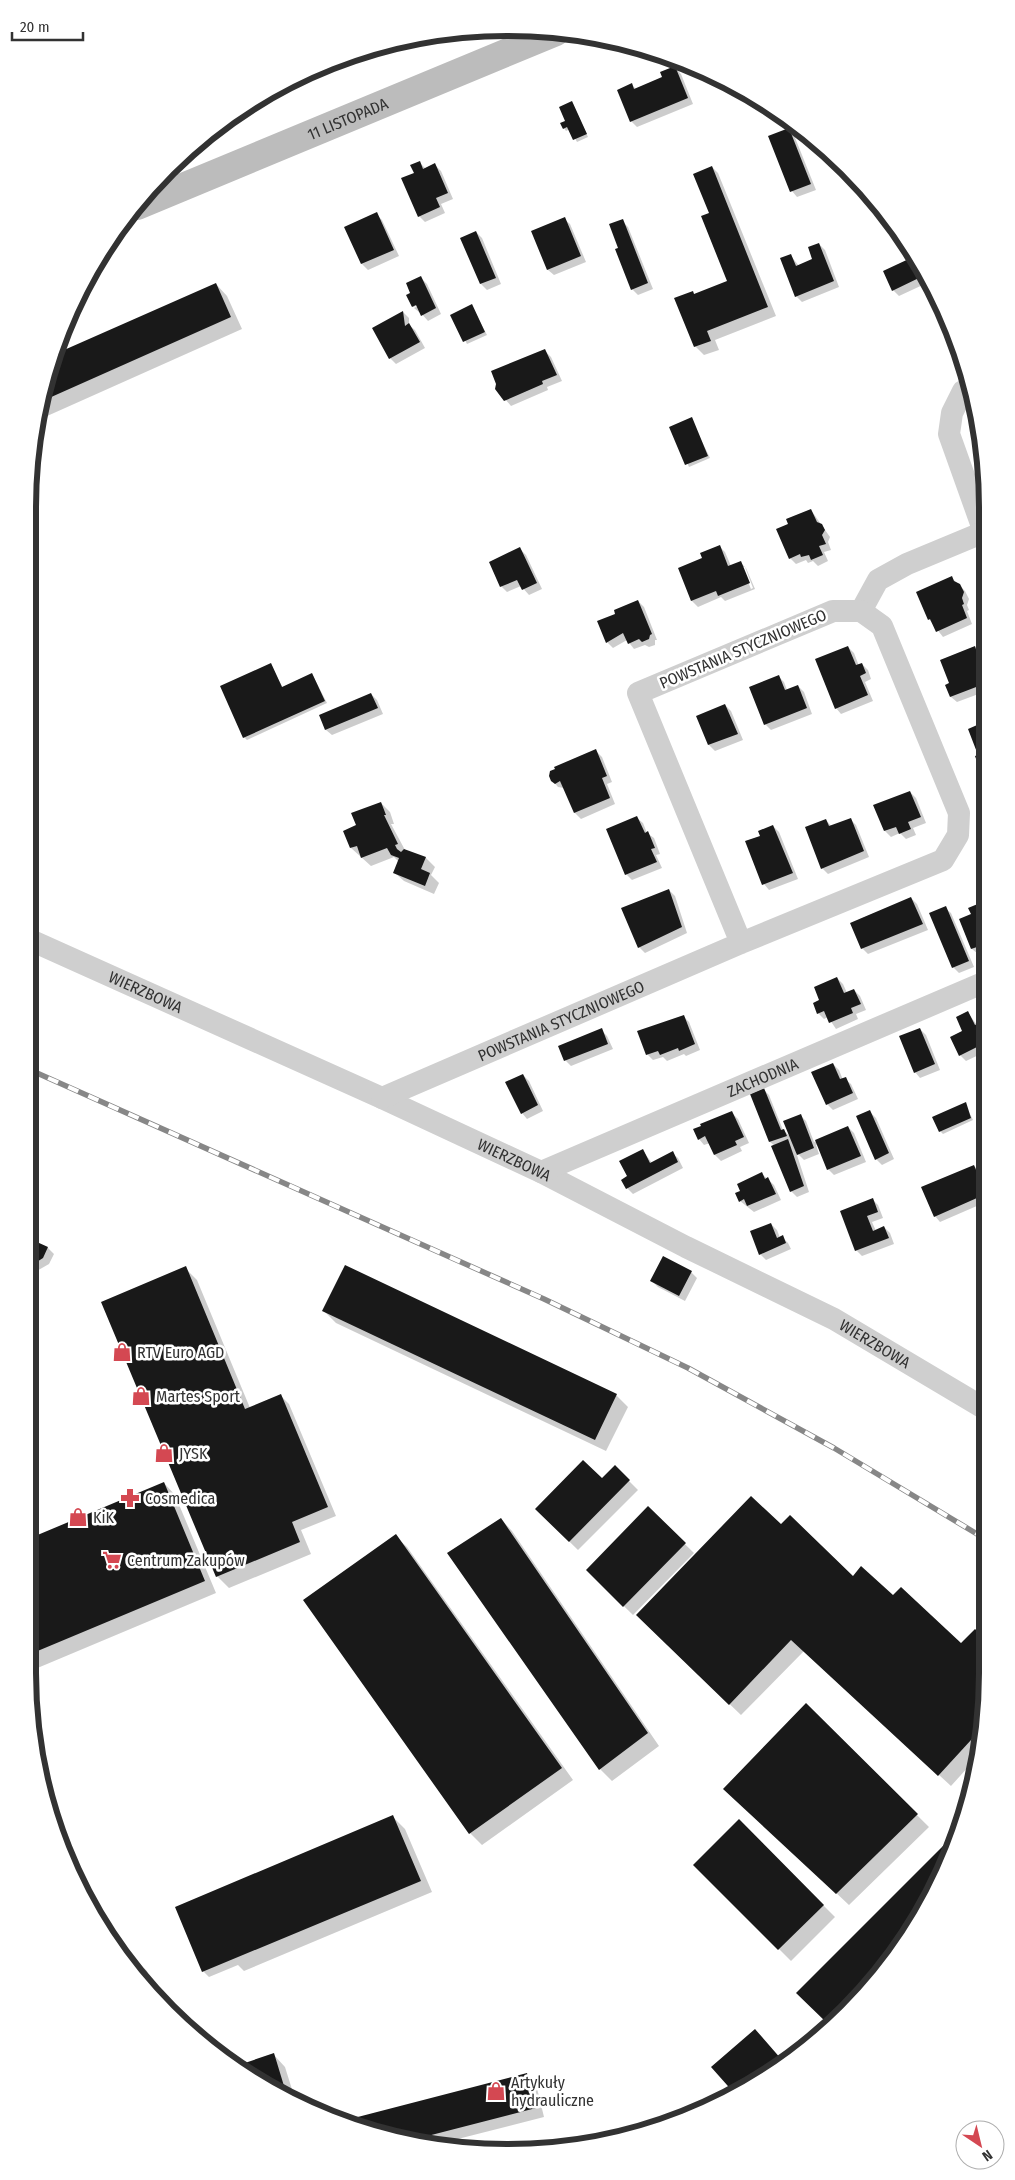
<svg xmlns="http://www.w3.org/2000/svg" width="1015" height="2180" font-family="'Fira Sans Condensed',sans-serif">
  <rect width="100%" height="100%" fill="#fff"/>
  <!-- shadow -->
  <path fill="#0003" fill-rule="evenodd" d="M412 37 414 43 409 45 404 40 391 46 389 44Z
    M675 68 681 74 693 104 637 127 631 121 632 85 636 89 664 78Z
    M572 102 588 137 577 142 570 129 566 131 564 128Z
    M788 129 794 135 816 190 797 197 792 191Z
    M420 163 426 169 435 165 441 171 453 199 441 204 445 213 425 222 419 216 403 179 415 174Z
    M712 167 718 173 776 316 715 340 719 350 704 355 695 346 692 292 695 295 729 281 711 214Z
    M376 214 382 220 399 256 368 270 362 264 346 227Z
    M564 219 570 224 586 262 554 275 548 270 532 232Z
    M622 221 628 227 653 289 638 295 632 289 620 248Z
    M476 232 482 238 501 284 487 290 481 284 461 238Z
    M819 244 825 250 839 287 802 302 796 296 791 256 799 266 814 260Z
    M913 259 927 283 899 296 893 290Z
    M421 278 427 284 441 314 428 321 420 312H419L414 308 422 304 413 307 412 294Z
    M216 284 227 296 242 329 36 421 54 356Z
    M472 306 487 335 467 344 452 315Z
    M403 312 409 318V325L415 330 425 348 396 364 390 358Z
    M545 351 551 357 562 381 547 387 548 390 511 406 496 389Z
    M691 419 710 458 689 467 671 427Z
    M811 510 830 537 828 542 831 550 824 552 828 561 818 566 813 561 808 563 806 560 796 564 790 558 778 530Z
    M719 546 725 552 731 566 740 562 746 568 755 589 725 601 721 597 698 607 692 601 679 569 704 559ZM742 567H745L753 588 751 589Z
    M520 549 526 555 542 589 529 595 521 586 507 592 501 586Z
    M952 578 965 591 969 599 967 605 969 610 967 611 972 624 943 637 929 619Z
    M638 601 644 607 657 640H655V645L649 647 645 645 634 649 627 640 613 648 607 642 617 615Z
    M848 647 854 653 859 666 862 664 868 670 871 679 865 682 873 701 841 714 836 708Z
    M975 647 981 653 984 662V692L957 702 951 697 950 684Z
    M271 665 283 688 312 674 327 703 247 740 244 737Z
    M778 676 784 682 787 690 798 686 804 692 812 714 771 730 765 724Z
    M371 694 377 700 383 714 332 735 326 730 320 716Z
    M725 705 731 711 743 740 715 751 709 745 698 716Z
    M984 724V772L981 769 980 755 969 730Z
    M596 751 602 757 612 782 607 784 615 804 581 819 575 813 564 788 558 787 552 780Z
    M910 792 916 798 926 823 913 828 916 835 906 839 900 833 891 837 885 831 875 806Z
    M381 803 390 812 394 824H391L405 850 426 858 435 867 431 875 439 883 434 894 404 881 395 873 399 862 394 857 371 866 351 848 358 826Z
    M637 818 643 823 647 833 654 838 660 854 656 855 662 868 632 880 626 874Z
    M850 819 856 825 869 857 828 874 822 868 826 820 832 827Z
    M773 826 779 832 798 879 769 890 764 884 761 837Z
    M669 890 675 896 687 933 645 953 639 947Z
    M911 898 917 904 928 930 868 954 862 948 860 919Z
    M985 903V952L978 954 972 949 961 920 973 915Z
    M945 908 951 913 974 967 959 973 953 967Z
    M837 978 843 984 847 993 854 990 860 996 866 1010 856 1014 858 1019 836 1029 828 1017 824 1019 818 1013 821 1001Z
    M968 1013 977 1025 985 1022V1052L966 1061 960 1055Z
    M683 1016 689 1022 700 1050 686 1056 684 1054 667 1061 663 1057 653 1060 647 1054Z
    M920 1029 926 1035 940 1070 920 1078 915 1072Z
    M601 1030 607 1036 613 1049 571 1066 566 1061 560 1047Z
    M833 1064 839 1070 843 1080 845 1079 851 1084 858 1099 833 1110 827 1104Z
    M523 1075 529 1081 543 1111 527 1119 522 1113Z
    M763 1089 769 1095 783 1130 791 1137 800 1115 806 1121 814 1142 848 1127 854 1133 866 1162 834 1175 828 1169 818 1144 816 1145 819 1154 804 1160 796 1152 809 1192 797 1197 791 1191 775 1146 770 1142 752 1094Z
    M965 1104 973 1120 943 1134 940 1131Z
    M870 1112 876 1118 894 1159 882 1165 876 1159Z
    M732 1113 738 1119 749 1143 740 1147 742 1151 721 1161 715 1155 710 1143 704 1145 699 1139Z
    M643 1151 652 1163 672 1153 678 1158 683 1168 633 1194 627 1188 628 1177Z
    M974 1166 980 1172 986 1187V1202L940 1222 935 1216Z
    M762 1174 774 1185 781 1200 754 1212 740 1201Z
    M872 1199 878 1205 883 1218 872 1222 876 1231 884 1227 890 1233 894 1244 862 1256 856 1250 841 1212Z
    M771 1224 777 1230 780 1238 782 1237 788 1243 791 1249 766 1260 760 1254Z
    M28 1239 48 1248 54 1254 49 1264 35 1272 28 1268Z
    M185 1268 197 1280 250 1408 280 1395 289 1404 336 1516 301 1530 311 1554 229 1588 217 1576Z
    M691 1272 697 1278 685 1301 658 1287 652 1281Z
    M324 1311 616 1395 628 1407 606 1451 336 1323Z
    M615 1467 638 1490 578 1550 536 1509 602 1480Z
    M164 1483 175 1495 216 1593 28 1672V1540Z
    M648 1508 694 1553 633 1615 587 1570Z
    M501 1519 512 1531 659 1746 612 1781 600 1769Z
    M781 1526 853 1577 893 1597 961 1645 975 1631 987 1642V1673L979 1755 951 1786 804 1651 741 1715 649 1627Z
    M395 1536 407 1547 573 1780 482 1845 470 1833 304 1600Z
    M806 1705 929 1827 849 1905 737 1800Z
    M393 1817 405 1829 432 1892 244 1971 238 1965 209 1977 203 1971Z
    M739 1821 835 1917 791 1961 695 1865Z
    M958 1832 951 1856 868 1989 828 2022Z
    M135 1959 147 1971 157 1997 146 1989 127 1962Z
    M274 2055 285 2067 295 2099 268 2088 240 2065Z
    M527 2075 536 2084 544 2117 438 2144 414 2143 352 2120Z"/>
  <!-- building -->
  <path fill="#191919" d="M675 66 688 98 630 122 617 90 632 83 634 89 662 77 660 72Z
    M572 101 587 134 573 140 567 127 563 129 560 123 565 121 559 107Z
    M789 128 811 184 790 192 768 136Z
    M420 161 423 169 435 163 448 193 436 198 440 207 418 217 401 178 414 173 410 165Z
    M712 166 768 307 707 331 711 341 694 347 674 298 693 291 694 294 727 281 701 216 709 213 693 174Z
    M377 212 394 250 361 264 344 227Z
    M565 217 581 256 547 270 531 231Z
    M623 219 648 283 631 290 615 249 618 248 609 224Z
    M476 231 496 278 480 284 460 238Z
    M819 243 834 281 795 297 780 258 791 254 796 266 812 259 808 247Z
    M913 257 923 276 892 291 883 271Z
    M421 276 436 308 421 316 416 305 412 307 406 295 410 293 406 283Z
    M216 283 231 317 40 402 55 354Z
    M472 304 485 332 463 342 450 315Z
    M403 311 405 326 409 323 420 342 389 359 372 328Z
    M545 349 557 375 542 381 543 384 504 401 495 389 496 384 491 371Z
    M692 417 708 456 685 465 669 427Z
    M811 509 817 522 822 524 825 530 822 535 826 544 819 546 823 555 811 560 809 555 801 557 800 554 789 559 776 529 788 524 786 519Z
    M720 545 728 566 741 561 750 583 718 596 716 591 691 601 678 568 702 558 700 553Z
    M520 547 537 583 522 590 517 580 500 587 489 562Z
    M952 576 954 581 960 584 964 592 962 598 964 604 962 605 967 618 936 632 930 619 928 620 916 592Z
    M638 600 652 634 650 635 649 639 642 642 639 639 628 644 623 633 606 643 597 621 615 614 614 610Z
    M848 646 856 665 862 663 866 673 860 676 868 695 835 709 815 659Z
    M975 646 981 666 984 665V684L950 697 945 685 949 683 940 660Z
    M271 663 282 687 312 673 325 701 243 738 220 686Z
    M779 675 785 690 798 685 807 708 764 725 749 687Z
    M371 693 378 708 325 730 319 715Z
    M725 704 738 734 708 745 696 716Z
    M984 722V768L980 770 975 756 978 755 968 729Z
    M596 749 607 776 602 778 610 798 574 813 560 781 555 784 551 781 549 776 550 771 555 769 554 767Z
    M910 791 921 817 908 822 911 829 899 834 896 827 884 831 873 805Z
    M381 802 386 815H384L398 844 395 845 397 849 401 852 404 849 426 857 421 869 430 873 425 886 393 873 399 858 391 855 387 848 361 858 357 846 350 848 343 831 356 825 351 813Z
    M637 816 645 833 648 831 655 848 651 849 657 862 625 875 606 829Z
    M851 818 864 851 821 869 805 827 826 819 829 826Z
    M773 825 793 873 762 885 745 841 760 836 758 831Z
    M985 866V885L983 886 976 870Z
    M669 889 682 927 638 948 621 908Z
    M911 897 923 924 861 949 850 923Z
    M985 901V949L983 945 971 949 959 919 971 914 968 908Z
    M946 906 969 961 952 968 929 913Z
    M837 977 844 993 854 989 861 1004 851 1008 853 1013 829 1023 824 1011 817 1014 813 1003 819 1000 814 987Z
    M968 1011 975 1025 985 1020V1043L959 1056 950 1037 962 1031 956 1017Z
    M684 1015 695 1044 679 1051 678 1048 660 1055 658 1051 646 1055 637 1031Z
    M602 1028 608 1044 564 1061 558 1046Z
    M920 1028 935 1064 914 1073 899 1036Z
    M833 1063 840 1079 846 1077 853 1093 826 1105 811 1072Z
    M523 1074 538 1105 521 1114 505 1082Z
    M764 1088 781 1130 784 1129 787 1136 769 1142 750 1094Z
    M966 1102 971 1118 939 1132 932 1117Z
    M870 1110 889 1153 875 1160 856 1116Z
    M732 1111 744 1137 735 1141 737 1145 714 1155 705 1136 698 1140 693 1129 701 1126 700 1124Z
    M801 1114 814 1148 797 1155 783 1121Z
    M848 1126 861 1156 827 1170 815 1140Z
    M788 1139 804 1186 790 1192 771 1146Z
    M643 1149 650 1163 673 1151 678 1162 626 1189 621 1180 627 1176 619 1161Z
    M974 1165 986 1194 934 1217 921 1187Z
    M762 1172 765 1179 768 1177 776 1194 747 1206 744 1199 739 1202 735 1193 740 1191 737 1184Z
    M873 1198 878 1212 867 1216 873 1231 884 1226 889 1238 855 1251 840 1211Z
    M771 1223 777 1238 783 1235 786 1243 759 1255 750 1231Z
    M28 1238 48 1247 43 1258 29 1267Z
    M663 1256 692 1271 679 1296 650 1281Z
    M345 1265 617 1394 595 1440 322 1311Z
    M186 1266 245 1409 281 1394 328 1507 292 1522 300 1542 216 1577 101 1302Z
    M583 1460 602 1478 615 1465 630 1480 569 1542 535 1509Z
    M164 1482 205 1581 28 1655V1539Z
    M751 1496 781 1524 790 1515 853 1576 861 1566 893 1595 901 1587 961 1643 975 1629 987 1640V1673L982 1728 938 1776 791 1640 729 1705 636 1615Z
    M648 1506 686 1543 623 1607 586 1570Z
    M501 1518 648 1733 599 1770 447 1553Z
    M396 1534 562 1768 469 1834 303 1600Z
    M806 1703 918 1814 836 1894 723 1789Z
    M393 1815 421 1881 202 1972 175 1907Z
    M739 1819 824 1905 778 1950 693 1865Z
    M959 1830 951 1856 868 1989 827 2023 796 1993Z
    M135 1958 147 1989 127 1961Z
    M755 2029 782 2060 747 2088 735 2094 711 2067Z
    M274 2053 287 2096 268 2088 239 2065Z
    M527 2073 536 2108 408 2141 350 2119Z"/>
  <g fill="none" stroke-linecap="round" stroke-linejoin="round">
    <!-- street -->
    <g stroke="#cfcfcf" stroke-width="22">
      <path d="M968 389 963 391 952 413 949 434 984 532"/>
      <path d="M861 611 878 580 907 564 984 532"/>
      <path id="s1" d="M28 939 382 1098 541 1172 686 1247 834 1319 987 1410"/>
      <path id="s2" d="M382 1098 741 943 943 860 958 835 959 813 882 626 861 611H833L638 693 741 943"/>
      <path id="s3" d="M541 1172 985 982"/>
    </g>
    <!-- secondary -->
    <path stroke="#bcbcbc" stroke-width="28" id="s4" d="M137 206 556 32"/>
    <!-- rail casing -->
    <g stroke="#878787" stroke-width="5.5">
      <path id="rail" d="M28 1069 544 1299 688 1368 834 1448 987 1540"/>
    </g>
    <!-- rail -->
    <use href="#rail" stroke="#fff" stroke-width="4" stroke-dasharray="11" stroke-linecap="butt"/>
  </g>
  <!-- icons -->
  <defs>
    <g id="shop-bare" transform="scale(1.5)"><path d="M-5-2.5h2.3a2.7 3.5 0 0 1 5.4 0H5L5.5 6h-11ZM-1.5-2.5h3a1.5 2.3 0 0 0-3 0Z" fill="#d44852" stroke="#fff" stroke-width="2.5" paint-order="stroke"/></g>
    <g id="pharmacy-bare" transform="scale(1.5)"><path d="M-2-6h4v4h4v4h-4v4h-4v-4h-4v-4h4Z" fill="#d44852" stroke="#fff" stroke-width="2.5" paint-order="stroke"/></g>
    <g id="supermarket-bare" transform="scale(1.5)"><path d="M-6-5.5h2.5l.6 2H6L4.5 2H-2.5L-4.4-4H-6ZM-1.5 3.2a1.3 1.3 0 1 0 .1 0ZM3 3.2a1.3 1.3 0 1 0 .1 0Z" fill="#d44852" stroke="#fff" stroke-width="2.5" paint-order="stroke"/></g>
  </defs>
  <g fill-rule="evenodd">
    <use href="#shop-bare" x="122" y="1352"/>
    <use href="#shop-bare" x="141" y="1396"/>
    <use href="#shop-bare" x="164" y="1453"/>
    <use href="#pharmacy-bare" x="130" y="1498"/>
    <use href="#shop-bare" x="78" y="1517"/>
    <use href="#supermarket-bare" x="112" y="1560"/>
    <use href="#shop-bare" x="496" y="2091"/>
  </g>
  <g text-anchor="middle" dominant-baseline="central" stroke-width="5" stroke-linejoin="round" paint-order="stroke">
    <!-- street labels -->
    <g font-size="16" fill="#323232" stroke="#fff">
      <text stroke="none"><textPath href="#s4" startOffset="228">11 LISTOPADA</textPath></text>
      <text transform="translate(743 649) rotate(-23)">POWSTANIA STYCZNIOWEGO</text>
      <text stroke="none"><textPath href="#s1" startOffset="129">WIERZBOWA</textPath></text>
      <text stroke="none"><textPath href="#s2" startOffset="195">POWSTANIA STYCZNIOWEGO</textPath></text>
      <text stroke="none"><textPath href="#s3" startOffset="241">ZACHODNIA</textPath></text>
      <text stroke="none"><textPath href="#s1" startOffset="534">WIERZBOWA</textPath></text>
      <text stroke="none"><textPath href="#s1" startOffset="939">WIERZBOWA</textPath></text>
    </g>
    <!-- poi labels -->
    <g font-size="16" fill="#323232" stroke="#fff" text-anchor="start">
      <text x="137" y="1352">RTV Euro AGD</text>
      <text x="156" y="1396">Martes Sport</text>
      <text x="179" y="1453">JYSK</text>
      <text x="145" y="1498">Cosmedica</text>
      <text x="93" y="1517">KiK</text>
      <text x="127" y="1560">Centrum Zakupów</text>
      <text x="511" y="2082">Artykuły<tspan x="511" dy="18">hydrauliczne</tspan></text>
    </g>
  </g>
  <!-- crop -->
  <path d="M0 0H1015V2180H0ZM507 36H508A471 471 0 0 1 979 507V1673A471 471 0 0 1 508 2144H507A471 471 0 0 1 36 1673V507A471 471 0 0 1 507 36Z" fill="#fff" fill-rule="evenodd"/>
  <path fill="none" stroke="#323232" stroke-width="6" d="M507 36H508A471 471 0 0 1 979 507V1673A471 471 0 0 1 508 2144H507A471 471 0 0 1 36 1673V507A471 471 0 0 1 507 36Z"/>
  <!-- north arrow -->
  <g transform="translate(980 2145) rotate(145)"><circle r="24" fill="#ffffff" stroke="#adadad"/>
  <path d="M0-4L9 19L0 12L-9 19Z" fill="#d44852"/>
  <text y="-8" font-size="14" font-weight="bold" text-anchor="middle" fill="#323232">N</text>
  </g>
  <!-- scale -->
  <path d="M12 32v8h71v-8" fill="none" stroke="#323232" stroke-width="2.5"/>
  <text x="20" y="32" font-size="15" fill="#323232" stroke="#ffffff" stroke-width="4" paint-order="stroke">20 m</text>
</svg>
